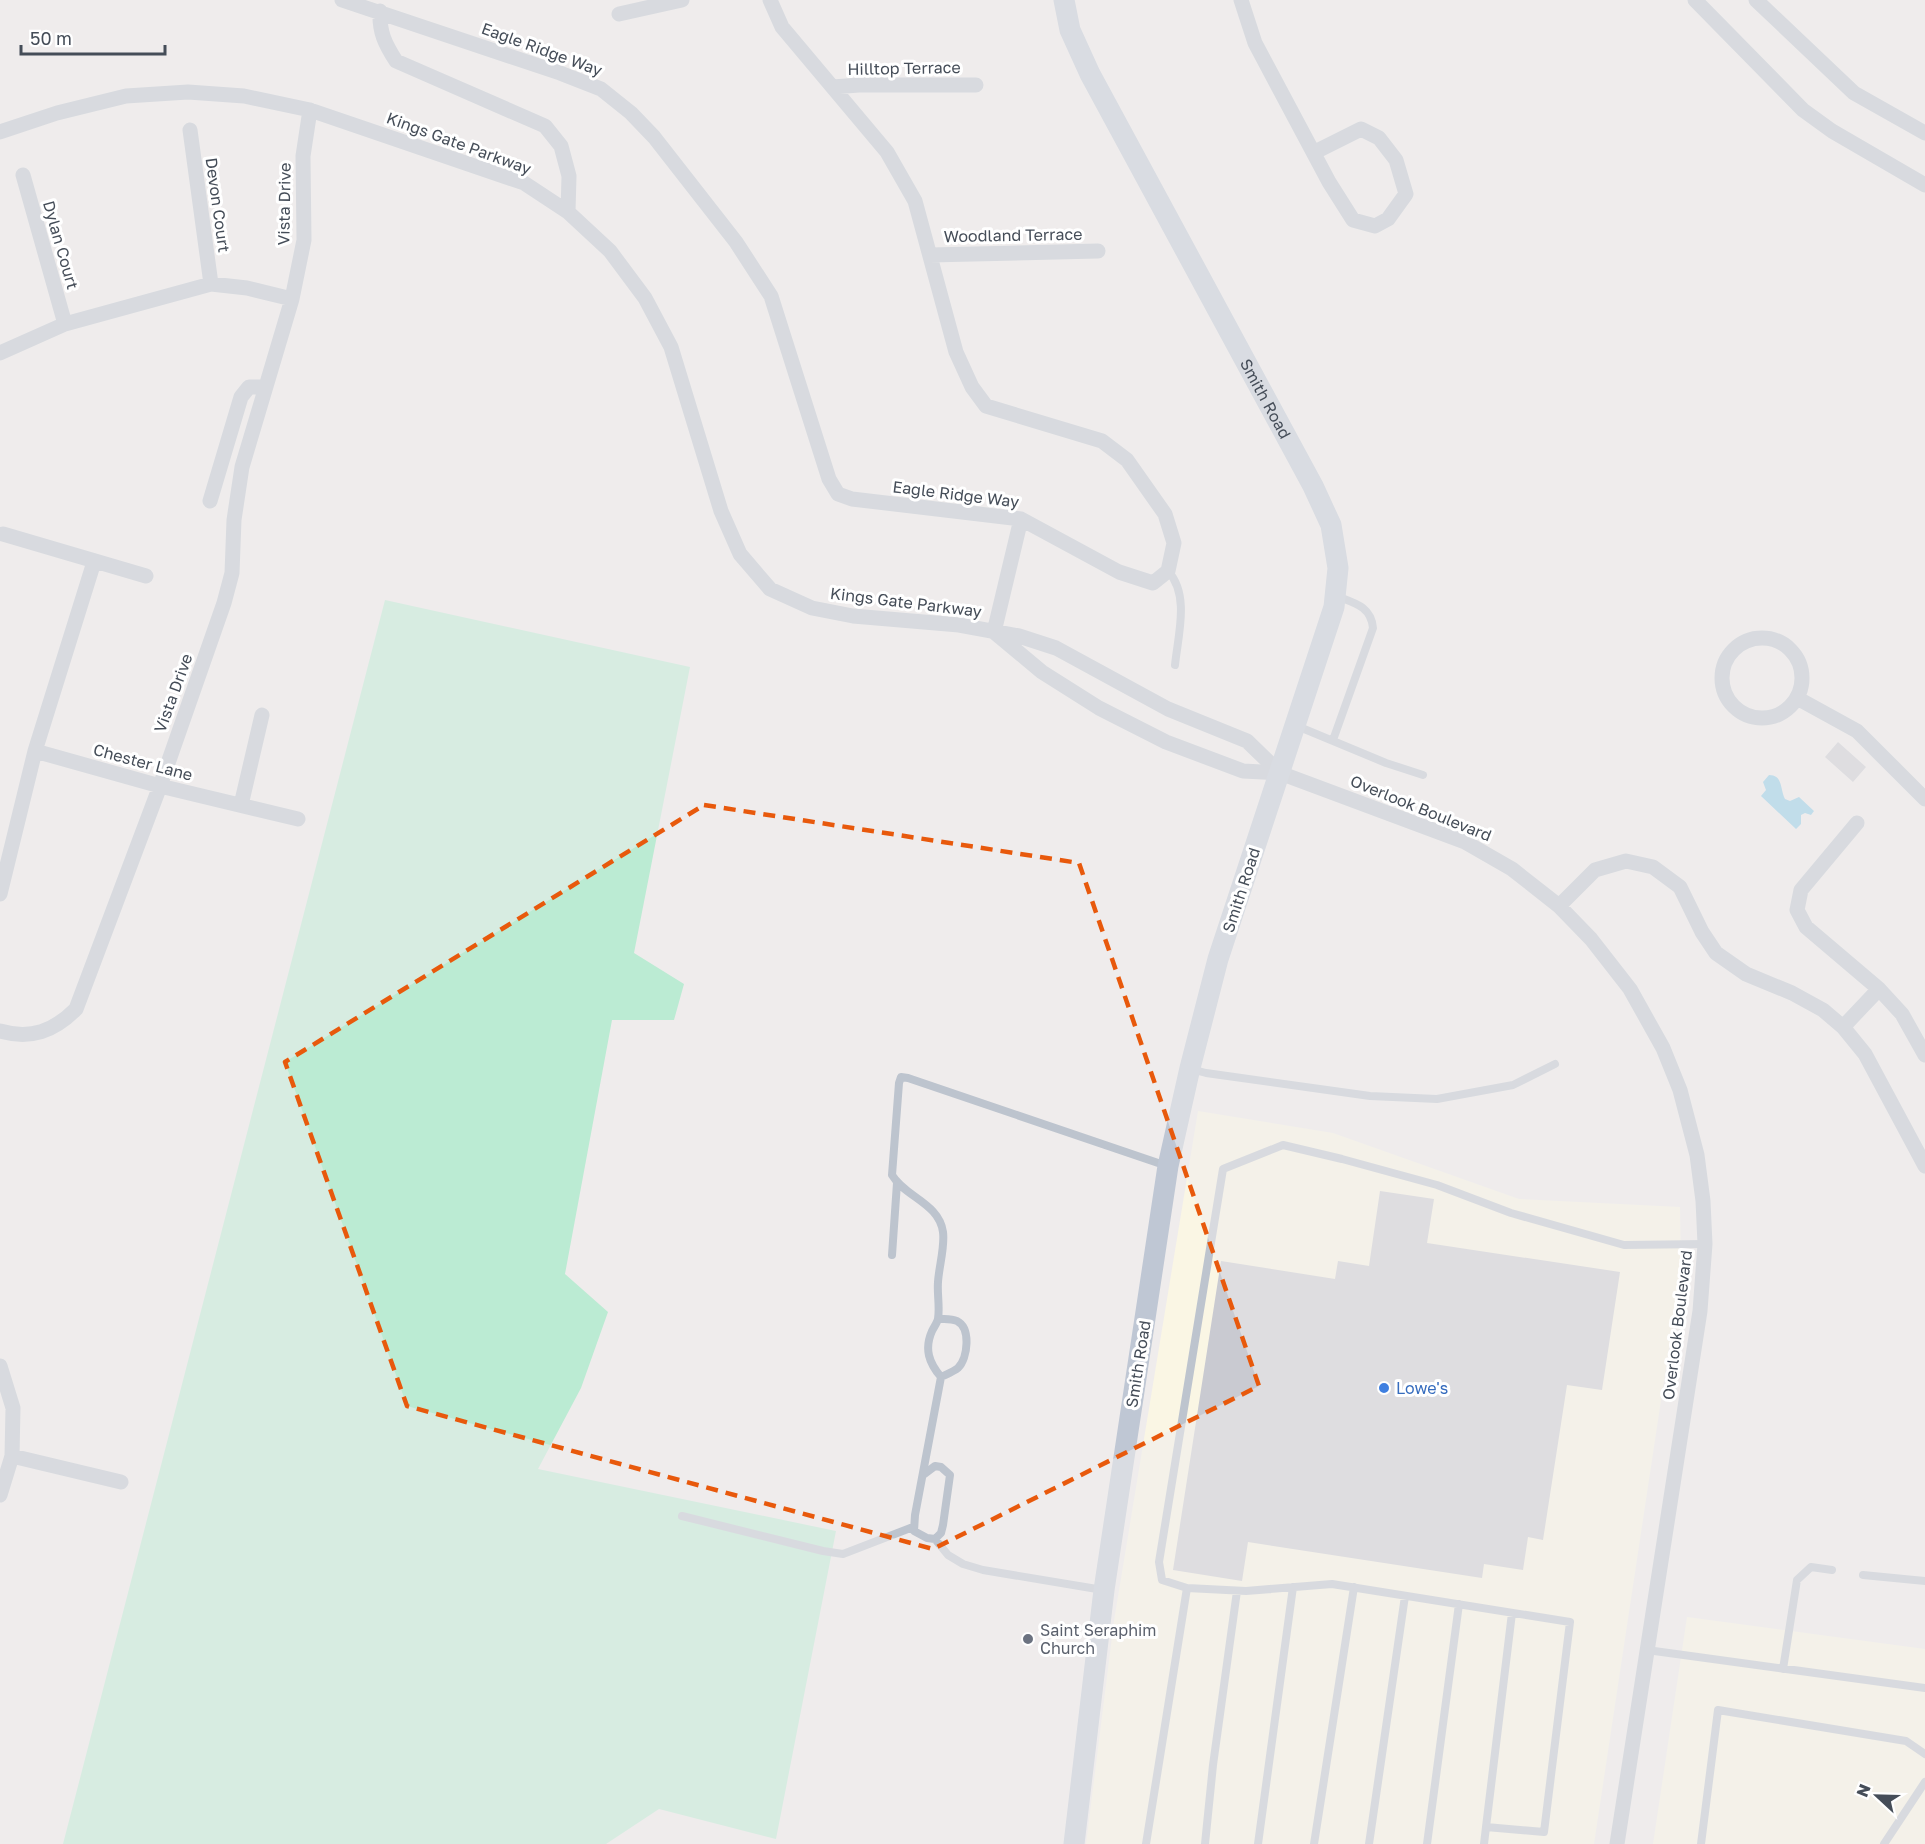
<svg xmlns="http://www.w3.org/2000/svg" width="1925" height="1844" font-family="'Golos Text',sans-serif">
  <rect width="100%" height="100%" fill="#efecec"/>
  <!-- commercial -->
  <path fill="#faf6e4" d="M1198 1111 1333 1133 1519 1199 1680 1207 1681 1268 1594 1844H1086L1114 1621Z
    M1687 1617 1925 1649V1844H1653Z"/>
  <!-- green -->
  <path fill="#bbebd3" d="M385 600 690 667 634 953 684 984 674 1020H612L565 1274 608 1312 581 1388 538 1469 836 1531 776 1839 659 1809 606 1844H63Z"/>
  <!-- water -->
  <path fill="#8bc9e6" d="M1769 775C1783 775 1780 789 1785 799L1790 801 1799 797 1814 811 1811 815 1805 813 1801 815V824L1796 829 1761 796 1766 790 1763 782Z"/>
  <!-- building -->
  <path fill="#c9cad1" d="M1838 742 1866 767 1853 782 1825 757Z
    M1380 1191 1434 1199 1427 1243 1620 1272 1602 1390 1567 1385 1543 1540 1528 1537 1523 1570 1484 1564 1482 1578 1248 1542 1242 1581 1173 1570 1221 1261 1335 1279 1338 1261 1369 1266Z"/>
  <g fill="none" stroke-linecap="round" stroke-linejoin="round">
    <!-- lane -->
    <path stroke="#bdc4ce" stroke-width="8" d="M1168 571C1190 595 1178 635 1175 665
      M1297 726 1386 763 1423 775
      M1333 740 1373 628C1371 606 1354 603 1336 596
      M1191 1069 1206 1073 1370 1096 1437 1099 1513 1085 1555 1064
      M892 1255 897 1183
      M938 1319C944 1319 951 1318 957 1321 971 1328 968 1358 958 1368 953 1372 947 1374 941 1377
      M923 1475 935 1466 941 1467 950 1475 943 1525 941 1533 935 1539
      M682 1516 823 1551 843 1554 913 1527
      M1863 1575 1925 1581
      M1187 1588 1162 1580 1159 1562 1223 1169 1283 1145 1342 1159 1437 1185 1511 1213 1624 1245 1705 1244
      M1103 1590 983 1570 963 1564 948 1555 935 1539 927 1538 914 1531 915 1515 941 1377C929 1363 924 1349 932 1331 934 1327 937 1323 938 1319 940 1307 937 1294 938 1282 939 1266 945 1247 943 1232 939 1203 905 1197 892 1175L899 1083 901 1077 908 1078 1167 1166
      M1647 1650 1925 1688
      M1783 1669 1797 1580 1811 1567 1832 1570
      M1486 1827 1512 1613
      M1146 1844 1187 1588 1246 1591 1332 1584 1570 1622 1544 1832 1486 1827 1484 1844
      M1205 1844 1213 1765 1237 1591
      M1258 1844 1293 1587
      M1314 1844 1354 1587
      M1369 1844 1405 1596
      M1427 1844 1459 1604
      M1701 1844 1718 1710 1906 1741 1925 1754
      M1884 1844 1925 1782"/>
    <!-- street -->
    <path stroke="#bdc4ce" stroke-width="15" d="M342 0 560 73 601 89 631 113 654 137 736 242 771 296 829 479 838 494 852 499 1021 519 1119 572 1153 583 1168 571 1174 543 1165 514 1127 460 1102 441 986 406 972 387 956 352 915 201 887 152 782 27 770 0
      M1241 0 1255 43 1329 182 1353 220 1375 226 1388 219 1406 194 1396 160 1379 138 1361 129 1315 152
      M1695 0 1803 110 1832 131 1925 185
      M1756 0 1854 93 1925 133
      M380 11C379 32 385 44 396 61L545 126 561 146 569 176 568 212
      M619 14 682 0
      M833 87 859 85H976
      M190 130 211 284
      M0 132 57 113 126 96 188 92 244 96 310 110 524 183 568 212 610 251 645 298 671 347 721 511 740 554 770 589 812 608 853 616 959 625 1019 636 1056 648 1168 709 1247 741 1280 773
      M23 175 65 324
      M930 255 1098 251
      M0 353 65 324 211 284 247 288 292 299
      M210 501 241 397 249 387H265
      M3 534 146 576
      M994 632 1042 672 1099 708 1166 742 1243 771 1280 773 1465 842 1512 869 1559 906 1591 939 1630 989 1663 1048 1680 1090 1697 1155 1703 1201 1705 1244 1700 1311 1617 1844
      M994 632 1021 519
      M1722 678a40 40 0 1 1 80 0a40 40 0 1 1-80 0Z
      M1797 698 1857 731 1925 799
      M35 751 160 786 298 819
      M241 805 262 715
      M1857 823 1801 890 1797 910 1806 927 1879 989 1902 1014 1925 1055
      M0 894 35 751 94 562
      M1559 906 1595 870 1626 861 1653 867 1680 887 1702 932 1716 953 1746 974 1792 993 1823 1010 1843 1027 1865 1054 1925 1166
      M1843 1027 1879 989
      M0 1031C31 1040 54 1031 76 1009L160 786 224 603 232 573 234 520 242 467 292 299 304 240 303 156 310 110
      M0 1366 13 1408 12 1456 0 1495
      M12 1456 121 1482"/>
    <!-- secondary -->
    <path stroke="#bfc7d4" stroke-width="21" id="s1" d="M1064 0 1070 30 1090 74 1313 486 1331 525 1338 568 1334 607 1218 959 1190 1068 1168 1166 1104 1590 1074 1844"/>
  </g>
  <!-- marked area -->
  <path d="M0 0H1925V1844H0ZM704 805 1079 863 1259 1386 933 1549 407 1406 285 1062Z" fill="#efecec" fill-opacity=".55" fill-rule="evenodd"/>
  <path fill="none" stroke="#e8590c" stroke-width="4.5" stroke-dasharray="12 8" stroke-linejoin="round" d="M704 805 1079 863 1259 1386 933 1549 407 1406 285 1062Z"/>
  <!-- markers -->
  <circle fill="#3f7fe0" stroke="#fff" stroke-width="2" cx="1384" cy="1388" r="6"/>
  <circle fill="#6b7280" stroke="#fff" stroke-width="2" cx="1028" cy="1639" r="6"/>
  <g text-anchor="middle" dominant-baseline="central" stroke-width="6" stroke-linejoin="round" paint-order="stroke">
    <!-- street labels -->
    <g font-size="16" fill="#454d58" stroke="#fff">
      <text transform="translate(542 49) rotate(20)">Eagle Ridge Way</text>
      <text transform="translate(904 68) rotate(-1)">Hilltop Terrace</text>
      <text transform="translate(459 143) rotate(20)">Kings Gate Parkway</text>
      <text transform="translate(284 204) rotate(-89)">Vista Drive</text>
      <text transform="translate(218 205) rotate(82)">Devon Court</text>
      <text transform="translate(1013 235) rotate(-1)">Woodland Terrace</text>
      <text transform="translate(61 245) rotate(74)">Dylan Court</text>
      <text stroke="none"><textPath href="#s1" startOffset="448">Smith Road</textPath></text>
      <text transform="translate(956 494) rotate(7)">Eagle Ridge Way</text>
      <text transform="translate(906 602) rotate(7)">Kings Gate Parkway</text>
      <text transform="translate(173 693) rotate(-70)">Vista Drive</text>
      <text transform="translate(143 762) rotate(15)">Chester Lane</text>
      <text transform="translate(1421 808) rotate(22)">Overlook Boulevard</text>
      <text transform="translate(1241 890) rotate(-72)">Smith Road</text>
      <text transform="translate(1677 1325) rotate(-83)">Overlook Boulevard</text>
      <text transform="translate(1138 1364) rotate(-81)">Smith Road</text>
    </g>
    <!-- shop labels -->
    <g font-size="16" fill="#366cbe" stroke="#fff" text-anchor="start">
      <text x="1396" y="1388">Lowe's</text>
    </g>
    <!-- worship labels -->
    <g font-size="16" fill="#5b616d" stroke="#fff" text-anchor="start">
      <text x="1040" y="1630">Saint Seraphim<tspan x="1040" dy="18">Church</tspan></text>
    </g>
  </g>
  <!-- north arrow -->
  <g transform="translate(1877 1796) rotate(292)" stroke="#ffffff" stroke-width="4.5" paint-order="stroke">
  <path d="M0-4.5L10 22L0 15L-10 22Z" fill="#454d58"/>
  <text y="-9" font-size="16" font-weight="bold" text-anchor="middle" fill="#454d58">N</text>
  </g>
  <!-- scale -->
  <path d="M21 45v9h144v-9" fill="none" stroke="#454d58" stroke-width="3"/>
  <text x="30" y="45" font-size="18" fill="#454d58" stroke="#ffffff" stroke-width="4.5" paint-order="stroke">50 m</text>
</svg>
